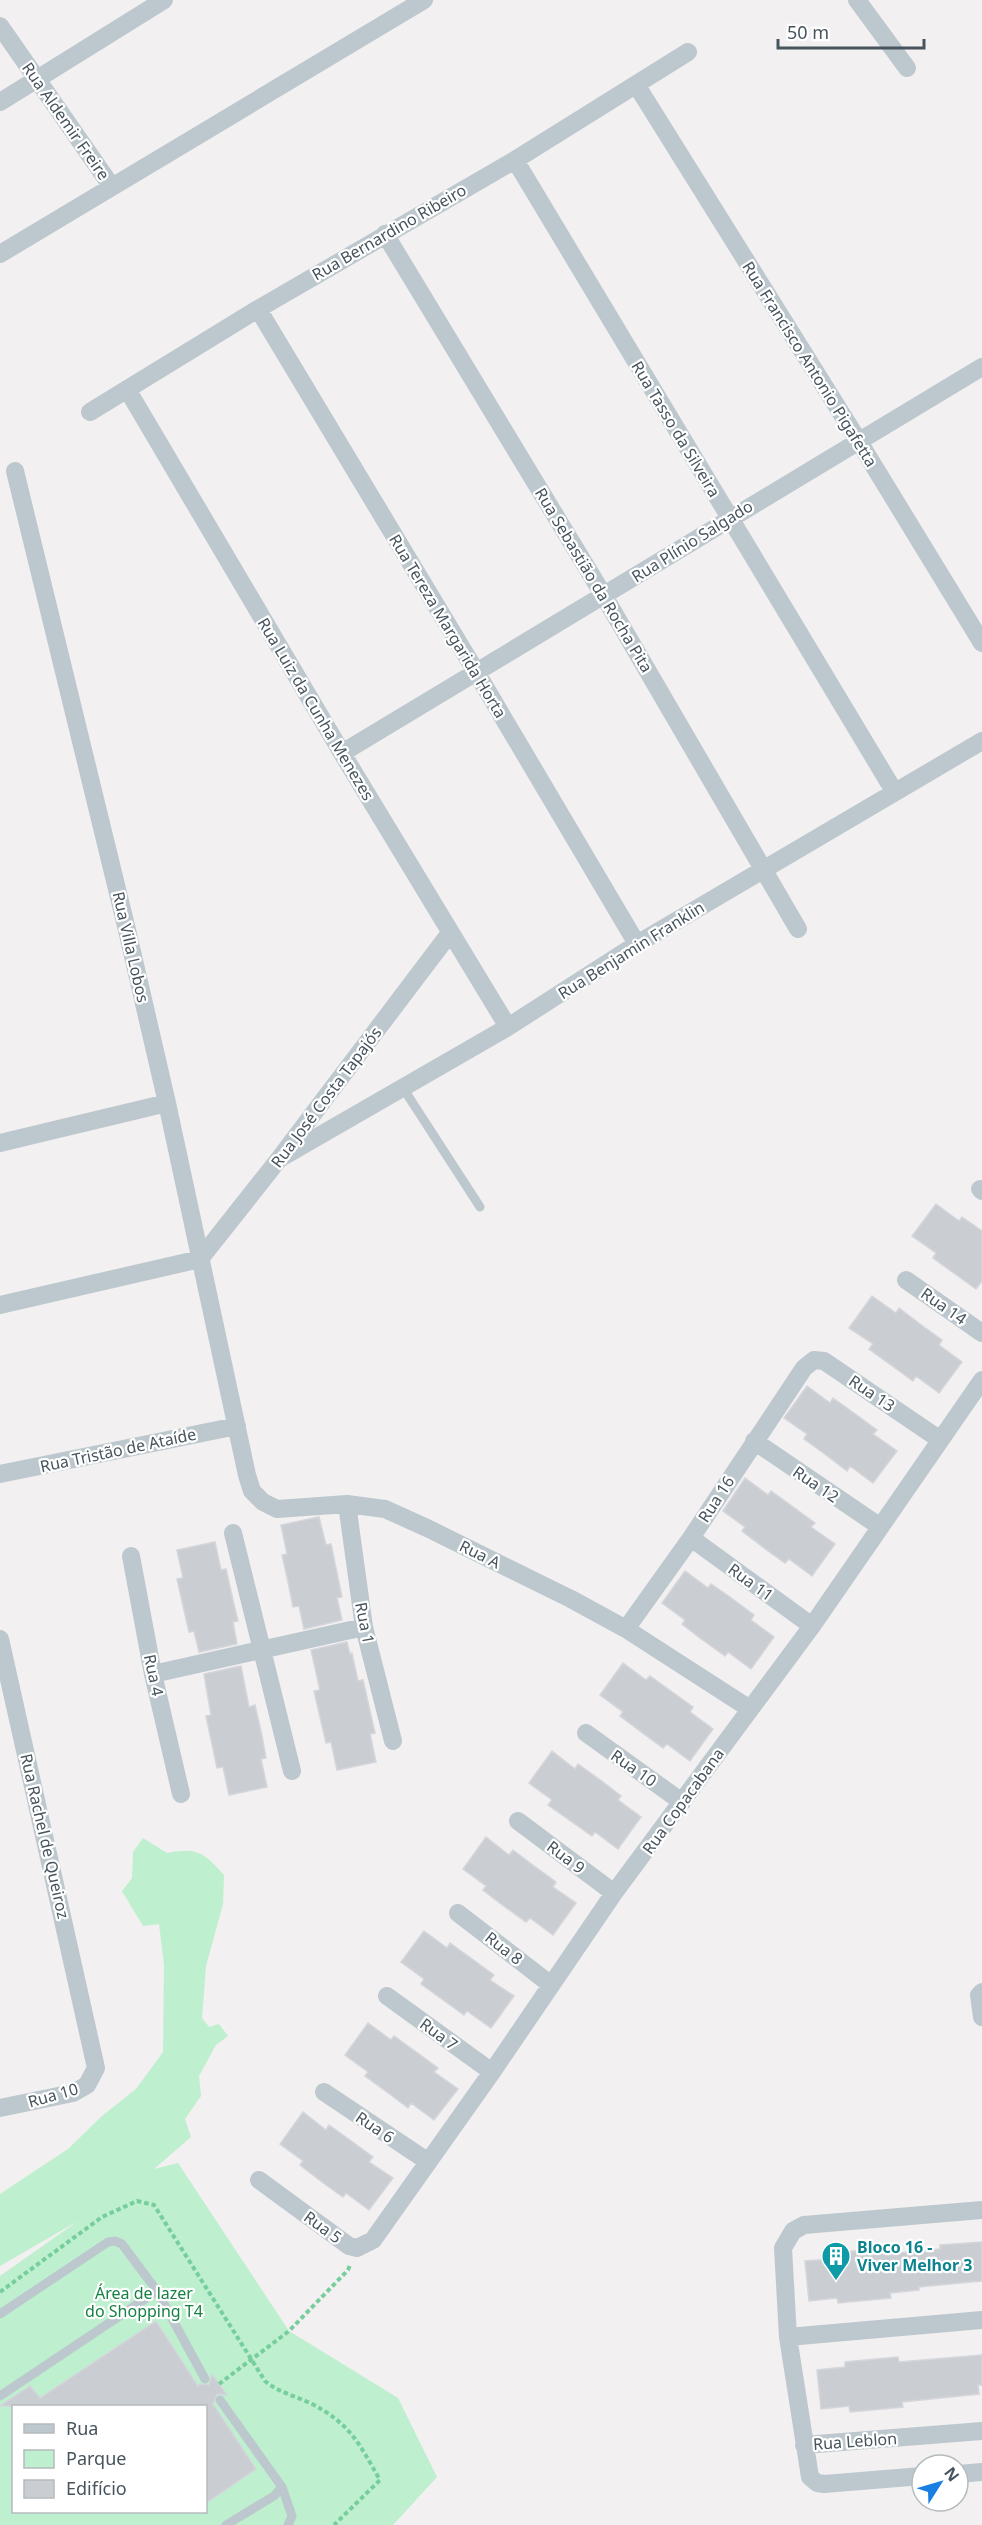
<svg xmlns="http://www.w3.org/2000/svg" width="982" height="2525" font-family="'Noto Sans',sans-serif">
  <rect width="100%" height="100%" fill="#f2f0f0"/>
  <!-- green -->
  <path fill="#beefce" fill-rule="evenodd" d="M143 1838 167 1853C198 1847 204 1853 224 1875L223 1904 206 1966 202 2018 209 2027 219 2024 228 2036 216 2045 199 2076 201 2096 185 2119 191 2137 154 2169 178 2163 289 2331 398 2398 437 2477 393 2525H0V2276L78 2221 0 2266V2194L68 2149 102 2116 136 2089 163 2052 164 1965 159 1924 143 1926 122 1891 132 1878 133 1852ZM14 2406H206V2512H14Z"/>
  <!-- building -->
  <path fill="#cacdd2" stroke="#d4d6db" stroke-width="1.5" d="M936 1204 959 1221 962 1217 982 1231V1281L976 1289 933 1258 936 1253 912 1236Z
    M872 1296 896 1313 899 1308 924 1327 942 1340 939 1345 962 1362 939 1393 916 1376 913 1381 895 1368 869 1349 873 1344 849 1328Z
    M807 1386 830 1403 833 1398 847 1408 877 1430 873 1434 897 1451 873 1483 850 1466 847 1471 822 1452 804 1439 807 1434 784 1418Z
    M745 1478 768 1495 771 1491 796 1509 815 1523 811 1527 835 1544 812 1576 789 1559 785 1563 768 1551 742 1531 745 1527 723 1511Z
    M319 1517 326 1545 331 1544 342 1597 337 1598 342 1620 304 1629 299 1606 293 1607 287 1577 282 1555 287 1554 281 1525Z
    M215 1542 221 1570 226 1569 232 1596 238 1621 233 1622 237 1644 199 1652 194 1631 189 1632 177 1579 183 1578 177 1550Z
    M685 1571 708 1588 711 1584 730 1597 754 1615 751 1620 774 1637 751 1669 728 1652 725 1656 700 1638 682 1624 685 1620 662 1603Z
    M347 1642 350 1654 352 1653 358 1681 363 1680 375 1733 370 1734 376 1762 337 1770 331 1742 326 1743 314 1691 320 1690 311 1650Z
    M623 1663 646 1680 650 1676 675 1694 693 1707 690 1712 713 1729 690 1761 667 1744 663 1748 620 1716 623 1712 600 1695Z
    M241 1666 249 1707 255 1705 262 1736 266 1758 261 1759 267 1787 229 1795 223 1767 217 1768 206 1716 211 1715 204 1674Z
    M552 1751 575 1769 578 1764 603 1782 621 1796 618 1800 641 1817 618 1849 595 1832 592 1836 548 1805 552 1800 529 1783Z
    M486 1837 509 1855 513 1850 530 1863 556 1882 553 1887 576 1903 553 1935 530 1918 526 1922 501 1904 483 1890 486 1886 463 1869Z
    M424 1931 447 1948 450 1943 468 1956 494 1975 490 1980 514 1996 491 2028 467 2011 464 2015 439 1997 421 1984 424 1979 401 1962Z
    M368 2023 391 2040 394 2036 419 2054 438 2068 434 2072 458 2089 434 2120 411 2103 408 2108 391 2095 365 2076 368 2072 345 2055Z
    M303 2112 326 2130 329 2125 354 2143 373 2157 369 2162 393 2178 369 2210 346 2193 343 2197 326 2185 300 2165 303 2161 280 2144Z
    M982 2242V2281L919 2287V2290L890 2293 891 2298 838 2303 837 2298 809 2301 805 2261 833 2259V2253L886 2248 887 2254 940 2249V2245Z
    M156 2321 198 2386 200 2384 209 2385 212 2374 227 2395 217 2394 213 2404 256 2469 206 2503V2406H0L30 2386 40 2398Z
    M982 2355V2385H978L979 2394 902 2402 903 2407 872 2410 850 2412 849 2406 821 2409 817 2370 845 2367V2362L876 2359 898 2357 899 2362Z"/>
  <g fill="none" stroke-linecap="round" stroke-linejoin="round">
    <!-- path -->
    <path stroke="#76ce9c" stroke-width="4" stroke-dasharray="4.5 3" stroke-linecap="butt" d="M0 2292 102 2217 137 2201 154 2205 265 2381C278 2392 295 2396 310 2403 351 2424 358 2442 380 2480L334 2525
      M219 2384 289 2331 348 2270 350 2265"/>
    <!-- lane -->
    <path stroke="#bdc8ce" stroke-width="9" d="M403 1088 480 1207
      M0 2314 108 2242 115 2241 122 2244 157 2291
      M0 2396 157 2291 205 2379
      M220 2400 282 2487 274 2496 226 2525
      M282 2487 292 2516 288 2525"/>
    <!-- street -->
    <path stroke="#bdc8ce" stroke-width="18" d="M857 0 907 68
      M0 26 112 187
      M637 86 858 440 982 643
      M0 102 164 0
      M515 160 894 791
      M385 234 604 596 798 929
      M0 254 424 0
      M258 309 475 670 637 944
      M127 389 342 753 508 1027
      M90 412 258 309 515 160 688 52
      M15 471 127 930 167 1103 247 1475 252 1491 263 1502 277 1509 347 1504 385 1509 427 1528 571 1599 626 1629 750 1709
      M342 753 982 367
      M0 1143 167 1103
      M279 1159 508 1027 637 944 982 741
      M980 1189 982 1191
      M906 1280 982 1333
      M0 1305 200 1259 279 1159 450 933
      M754 1441 879 1526
      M0 1474 237 1426
      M347 1504 364 1627 393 1741
      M233 1533 292 1771
      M691 1538 812 1626
      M131 1556 153 1674 181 1794
      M626 1629 691 1538 804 1368 814 1360 824 1361 939 1439
      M0 1639 96 2068 87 2085 73 2093 0 2108
      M153 1674 364 1627
      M586 1733 682 1802
      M518 1821 614 1893
      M458 1913 550 1984
      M982 1992 979 1995 982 2017
      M387 1996 492 2072
      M324 2092 427 2161
      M259 2180 349 2246 357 2248 373 2240 492 2072 614 1893 812 1626 982 1380
      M788 2337 982 2320
      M804 2445 982 2431
      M958 2474 982 2472
      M922 2476 824 2484 817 2483 810 2477 788 2337 783 2248 793 2231 804 2225 982 2210"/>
  </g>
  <!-- icons -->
  <defs>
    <g id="building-pin" transform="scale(1.5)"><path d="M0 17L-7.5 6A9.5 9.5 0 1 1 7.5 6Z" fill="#0f9aa8" stroke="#fff"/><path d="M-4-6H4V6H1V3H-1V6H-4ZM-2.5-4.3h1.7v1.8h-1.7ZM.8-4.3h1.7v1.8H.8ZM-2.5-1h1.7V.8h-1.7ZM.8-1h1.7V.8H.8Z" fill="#fff"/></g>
  </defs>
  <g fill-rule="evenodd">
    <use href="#building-pin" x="836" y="2256"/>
  </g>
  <g text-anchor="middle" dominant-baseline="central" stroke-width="4.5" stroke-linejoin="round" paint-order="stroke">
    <!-- street labels -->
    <g font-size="16" fill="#47545d" stroke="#fff">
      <text transform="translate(66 121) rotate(55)">Rua Aldemir Freire</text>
      <text transform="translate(389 232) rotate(-30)">Rua Bernardino Ribeiro</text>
      <text transform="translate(810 364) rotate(58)">Rua Francisco Antonio Pigafetta</text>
      <text transform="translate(676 429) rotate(59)">Rua Tasso da Silveira</text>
      <text transform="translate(692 541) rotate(-32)">Rua Plínio Salgado</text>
      <text transform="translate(594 580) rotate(59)">Rua Sebastião da Rocha Pita</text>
      <text transform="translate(448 626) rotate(59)">Rua Tereza Margarida Horta</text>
      <text transform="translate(316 709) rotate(59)">Rua Luiz da Cunha Menezes</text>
      <text transform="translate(131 947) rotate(77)">Rua Villa Lobos</text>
      <text transform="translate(631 950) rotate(-32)">Rua Benjamin Franklin</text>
      <text transform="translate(326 1097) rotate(-53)">Rua José Costa Tapajós</text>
      <text transform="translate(944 1306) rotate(35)">Rua 14</text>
      <text transform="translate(872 1393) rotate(34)">Rua 13</text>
      <text transform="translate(118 1450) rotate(-12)">Rua Tristão de Ataíde</text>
      <text transform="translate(816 1484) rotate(34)">Rua 12</text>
      <text transform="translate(716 1499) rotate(-57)">Rua 16</text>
      <text transform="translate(480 1554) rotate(26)">Rua A</text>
      <text transform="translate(751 1582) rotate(36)">Rua 11</text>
      <text transform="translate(365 1623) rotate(79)">Rua 1</text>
      <text transform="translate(154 1675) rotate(78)">Rua 4</text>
      <text transform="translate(634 1768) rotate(35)">Rua 10</text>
      <text transform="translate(683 1801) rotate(-54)">Rua Copacabana</text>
      <text transform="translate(45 1836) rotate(77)">Rua Rachel de Queiroz</text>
      <text transform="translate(566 1857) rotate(37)">Rua 9</text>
      <text transform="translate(504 1948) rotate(38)">Rua 8</text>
      <text transform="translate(439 2034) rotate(36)">Rua 7</text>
      <text transform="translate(53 2095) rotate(-16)">Rua 10</text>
      <text transform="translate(375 2127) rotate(34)">Rua 6</text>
      <text transform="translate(323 2227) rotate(36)">Rua 5</text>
      <text transform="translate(855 2441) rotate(-4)">Rua Leblon</text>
    </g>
    <!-- culture labels -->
    <g font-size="16" font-weight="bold" fill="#0d838f" stroke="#fff" text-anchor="start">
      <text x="857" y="2247">Bloco 16 -<tspan x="857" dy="18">Viver Melhor 3</tspan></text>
    </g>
    <!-- park labels -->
    <g font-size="16" fill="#178044" stroke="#fff">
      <text x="144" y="2293">Área de lazer<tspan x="144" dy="18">do Shopping T4</tspan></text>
    </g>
  </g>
  <!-- legend -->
  <rect x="12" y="2405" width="195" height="108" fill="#ffffff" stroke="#b5bbbe" stroke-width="1.5"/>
  <rect x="24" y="2424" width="30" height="9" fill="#bdc8ce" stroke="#b5bbbe" stroke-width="1.5"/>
  <text x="66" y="2435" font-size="18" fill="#47545d">Rua</text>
  <rect x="24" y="2450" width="30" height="18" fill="#beefce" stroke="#b5bbbe" stroke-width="1.5"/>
  <text x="66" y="2465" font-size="18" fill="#47545d">Parque</text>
  <rect x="24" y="2480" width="30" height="18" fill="#cacdd2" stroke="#b5bbbe" stroke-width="1.5"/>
  <text x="66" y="2495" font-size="18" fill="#47545d">Edifício</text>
  <!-- north arrow -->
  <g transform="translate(940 2483) rotate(53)"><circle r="28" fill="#ffffff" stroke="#b5bbbe" stroke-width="1.5"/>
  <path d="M0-4.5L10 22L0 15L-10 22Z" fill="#197fe3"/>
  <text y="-9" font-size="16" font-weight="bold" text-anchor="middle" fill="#47545d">N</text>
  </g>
  <!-- scale -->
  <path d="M778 39v9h146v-9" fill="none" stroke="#47545d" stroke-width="3"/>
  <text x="787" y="39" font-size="18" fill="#47545d" stroke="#ffffff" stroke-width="4.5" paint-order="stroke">50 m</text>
</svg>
